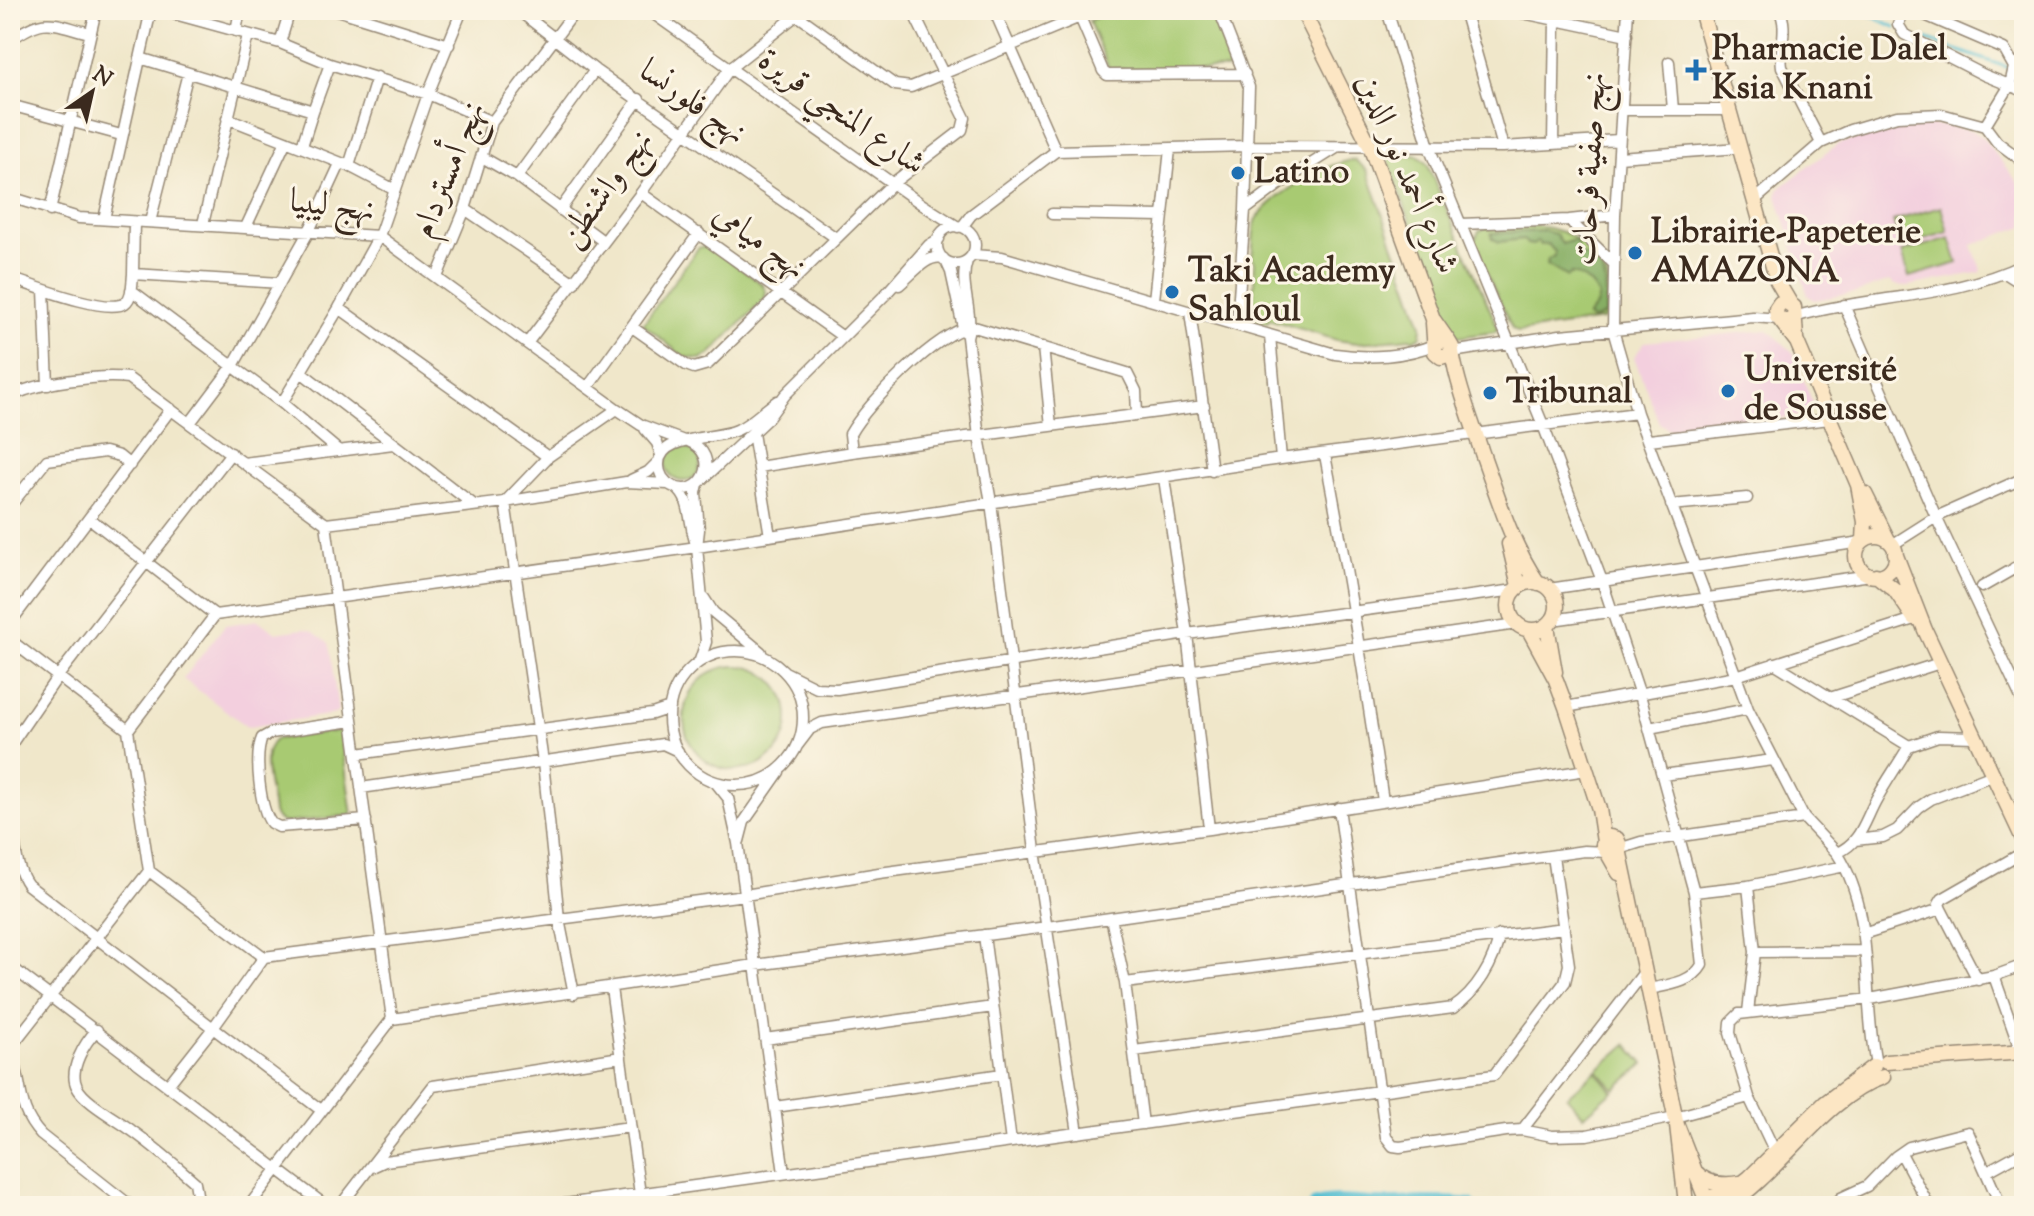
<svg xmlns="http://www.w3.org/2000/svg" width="2034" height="1216" font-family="'Sorts Mill Goudy',Amiri,serif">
  <rect width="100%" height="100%" fill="#fcf5e5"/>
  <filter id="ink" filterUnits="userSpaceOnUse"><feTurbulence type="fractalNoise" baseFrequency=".0125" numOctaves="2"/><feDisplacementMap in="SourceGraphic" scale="16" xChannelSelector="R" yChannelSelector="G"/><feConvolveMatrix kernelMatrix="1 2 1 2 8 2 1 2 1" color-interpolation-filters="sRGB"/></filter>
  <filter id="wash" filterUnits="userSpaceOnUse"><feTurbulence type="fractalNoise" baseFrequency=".006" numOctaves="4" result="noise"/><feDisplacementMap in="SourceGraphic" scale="32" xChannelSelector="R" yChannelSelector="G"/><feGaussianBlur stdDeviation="1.8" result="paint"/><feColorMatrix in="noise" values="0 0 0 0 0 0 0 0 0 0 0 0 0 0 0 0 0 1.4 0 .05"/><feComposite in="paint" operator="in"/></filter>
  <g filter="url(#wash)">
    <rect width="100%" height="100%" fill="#f0e7ca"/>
    <!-- built -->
    <path fill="#f3cfde" d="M1917 125 1948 126 1973 131 1982 137 2024 190V226L1972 245 1982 272 1908 286 1895 285 1890 281 1859 292 1815 300 1808 296 1777 196 1780 188 1838 144 1878 132Z
      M1768 330 1793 352 1813 404 1806 415 1674 432 1659 423 1634 357 1645 342Z
      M258 620 276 633 303 629 312 631 329 643 338 711 335 714 248 727 183 679 225 625Z"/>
    <!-- green -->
    <path fill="#a8ca72" stroke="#727a48" stroke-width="2" d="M1111 10H1211L1231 66 1229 69H1109L1089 21Z
      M1417 155 1427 164 1498 328 1495 332 1459 337 1450 333 1387 157Z
      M1355 160 1367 170 1422 325 1421 336 1413 340 1410 338 1357 343 1336 340 1269 319 1267 323 1251 318 1249 305 1253 301 1255 262 1252 257C1254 247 1252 228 1257 219 1273 195 1327 162 1355 160Z
      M1941 207 1948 232 1900 246 1893 221Z
      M1537 226C1568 229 1606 251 1609 286 1610 296 1607 307 1606 317L1603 320 1518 332 1512 328 1473 244 1479 231 1485 228Z
      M1950 238 1958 263 1909 277 1902 252Z
      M708 245 762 284 766 291 765 299 709 355 700 359 684 357 643 324 698 248Z
      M666 464a17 17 0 1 1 34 0a17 17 0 1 1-34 0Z
      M684 718a52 52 0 1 1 104 0a52 52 0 1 1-104 0Z
      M340 731 352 815 285 823 278 820 273 813C272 792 256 753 276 739Z
      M1627 1044 1644 1064 1615 1089 1597 1070Z
      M1596 1071 1613 1091 1584 1116 1567 1097Z"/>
    <!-- forest -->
    <path fill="#86ae64" stroke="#606c41" stroke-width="2" d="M1544 231 1556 234 1562 244 1574 240 1578 244 1576 250 1583 256 1588 255C1610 270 1606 290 1605 315L1593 320 1587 317 1596 306 1599 296C1593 285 1583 275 1571 274L1567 277 1547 265 1548 259 1555 256V252L1548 244 1541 245 1537 241 1534 245 1527 244 1523 239 1499 242 1492 238 1491 233Z"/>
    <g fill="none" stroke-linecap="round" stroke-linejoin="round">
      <!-- stream -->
      <path stroke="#56bfd2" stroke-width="3" d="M1859 10 1895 27
        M1925 39 2012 69"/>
      <!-- river -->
      <path stroke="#56bfd2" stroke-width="16" d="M1316 1206C1339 1200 1363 1206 1386 1205 1414 1205 1441 1202 1469 1206"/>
    </g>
  </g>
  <g filter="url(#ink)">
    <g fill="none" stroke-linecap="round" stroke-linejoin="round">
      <!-- street casing -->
      <g stroke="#968874" stroke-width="13">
        <path id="street" d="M160 10 280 43 330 64 428 94 492 122
          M337 10 449 45
          M518 10 595 70 836 238
          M648 10 923 205 958 227
          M790 10 895 85 911 87 1097 10
          M994 10 1056 151
          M1077 10 1103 71 1107 75 1245 74
          M1219 10 1249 87 1245 210
          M1387 10 1429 147 1543 425 1602 581 1640 695 1694 892 1748 886 1755 952 1748 1012
          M1464 10 1503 147
          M1508 10 1627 35
          M1628 10 1615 215 1613 330 1637 413
          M1779 10C1789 27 1779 48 1782 67L1821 143
          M1905 10 1898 24 1904 34 1984 75 2024 91
          M1913 10 2004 49 2014 67
          M236 31 240 10
          M10 40C46 15 50 23 90 33
          M280 43 290 10
          M140 58 313 111 330 64
          M1669 62 1673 110
          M2017 68 2024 57
          M10 105 121 135
          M1622 110H1727
          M227 118 349 166 377 77
          M1985 126 2010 85 2014 67 2024 69
          M1553 143 1555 20
          M302 146 313 111
          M482 157 517 177 603 241
          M1619 157 1739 148
          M349 166 395 190
          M517 177 595 70
          M641 193 843 337
          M10 197 79 218 379 236 617 409 641 425 684 441
          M1755 200 1821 143 1850 130 1897 116 1941 114 1985 126 1997 142 2024 162
          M465 209 574 283
          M560 210 639 99
          M50 211 96 10
          M1052 214 1162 216
          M104 219 151 10
          M1569 220 1613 263
          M134 222 133 274 280 283
          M150 222 188 73
          M203 224 248 35
          M1460 224 1569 220 1615 215
          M937 245a19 19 0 1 1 38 0a19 19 0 1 1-38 0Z
          M246 227 286 141
          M962 227 971 215 1056 151 1248 146 1503 147 1619 140
          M972 255 1002 257 1335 354C1368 359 1405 357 1436 344
          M946 261 951 272 964 332
          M967 261C958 286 975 312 967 337L979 437 991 502 1035 851 1078 1133
          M2005 273 2024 285
          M437 277 465 209 492 122 576 10
          M10 278C31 285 107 315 125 303 133 297 132 282 133 274
          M899 285C912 275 926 254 943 258
          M44 290 48 385
          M131 290 282 403 339 308 379 236 428 94 462 10
          M1154 300 1170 149
          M1844 305 1936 517 2024 704
          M339 308 548 457 617 409
          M1190 312 1212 471
          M1794 317C1870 295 1953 299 2024 264
          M1237 325 1245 210 1281 183 1338 147
          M632 327 686 365 694 368 708 364 893 183 962 130 965 118 912 10
          M1270 336 1281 459
          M528 342 641 193 730 68 803 10
          M1043 347 1051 426
          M1452 352 1560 335 1753 317 1779 319
          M301 372 474 505
          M588 387 699 233
          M10 397C33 383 101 374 128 378L326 524 505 502 626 482 668 484
          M282 403 339 451
          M190 423 233 366 309 231 340 164
          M645 429 657 443 661 455
          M753 433 770 536
          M1649 440 1830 419
          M688 441C724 456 701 501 672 486 664 482 659 474 659 466 657 434 715 440 737 430 752 423 764 410 777 401
          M852 452 850 434C868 402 936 334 971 326L1127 373 1136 391 1137 414
          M1325 455C1347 570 1366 685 1383 801
          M548 457 505 502 543 762 559 919 574 994
          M243 463 393 444
          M759 467 852 452 1204 406
          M1164 478 1187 634 1209 829
          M631 480 648 472 659 461
          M701 481 769 417 785 395 885 295 929 245 939 239
          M698 484 696 493 699 530 697 547 706 642 700 660
          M676 488C692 499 689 527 696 544
          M1671 505 1747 498
          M10 506 47 460 105 452 119 456 130 465
          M89 518 215 615 697 547 1281 459 1637 413 1736 676 1914 619
          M1892 545 1936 517 2024 478
          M2014 568 2024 579
          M1982 587 2024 563
          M1549 589 1861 542
          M704 598 713 612 761 652
          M1552 620 1871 575
          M10 623 171 409
          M10 640 128 730 149 871 264 957 745 895 879 873 1209 829 1586 770
          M669 718a67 67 0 1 1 134 0a67 67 0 1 1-134 0Z
          M1774 663 1909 746 1938 736 1975 737
          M785 672 817 688 837 689 1187 634 1515 590
          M1833 697 1940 663
          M1566 707 1736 676 1748 709 1804 818 1837 853
          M352 721 271 733 262 738C254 756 260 808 271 823L279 827 366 820
          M1649 728 1748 709
          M128 730 215 615
          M10 746 58 676 231 453
          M797 746 810 729 822 723 1517 624
          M357 754 652 714 670 708
          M1663 775 1773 760
          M716 783 728 798 738 843 784 1173
          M361 788 663 744 678 751
          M1339 808 1386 1137 1393 1146 1400 1147 1506 1131 1522 1130 1552 1136 1587 1135 1675 1117 1749 1097
          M10 816C16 838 13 865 28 885L213 1028 264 957
          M1855 840 1883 837 1897 830 1919 807 1931 799 1993 775
          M739 841 744 822 779 772
          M1619 849 1641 842 1804 818
          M1748 886 1845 866
          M1941 909 1978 980
          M1111 918 1125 983 1143 1124
          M1863 934 1941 909 1939 904 1942 899 2024 852
          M984 935 1011 1142
          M1755 952 1865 951
          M10 966 326 1206
          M1994 976 2024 965
          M1125 983 1564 928
          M611 988 640 1194
          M1649 989C1667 985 1692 983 1702 965L1694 892
          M392 1019 755 965 1047 927 1584 851 1607 852
          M97 1030C85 1042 68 1070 77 1087 84 1102 118 1120 131 1130 154 1146 174 1164 195 1182L199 1206
          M765 1039 993 1007
          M10 1048 149 871
          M10 1051C25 1083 14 1106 41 1135L131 1206
          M1134 1051 1453 1008C1476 993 1495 962 1499 935
          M1876 1064C1861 994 1877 915 1837 853 1860 843 1864 823 1875 802 1885 783 1898 765 1909 746
          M168 1085 213 1028 321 1110
          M775 1107 1002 1074
          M1522 1130 1645 971
          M1775 1152 1749 1097 1730 1033 1731 1022 1739 1014 1870 999 1994 976 2021 1052
          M1901 1153 1929 1206
          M372 1167 385 1161 630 1127
          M1986 1172 2024 1151
          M249 1206 392 1019 326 524
          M340 1206 433 1086 621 1057
          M551 1206 1494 1075 1565 982 1569 965 1553 856
          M1833 1206 1841 1198 1867 1186 1896 1156 1909 1147 1968 1132 2001 1206"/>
      </g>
      <!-- secondary casing -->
      <g stroke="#968874" stroke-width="17">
        <path id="secondary" d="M1302 10 1370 146 1433 319 1449 342
          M1701 10 1777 281 1790 303
          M1794 317 1789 321H1783L1777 317 1776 309 1780 303 1786 302 1794 307 1796 338
          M1780 320 1797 342 1858 485 1865 522 1864 540
          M1433 323 1435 352 1441 357 1450 354 1452 347 1449 342 1441 340 1436 344
          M1452 352C1458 387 1471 419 1482 453 1498 497 1511 544 1538 583
          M1865 494 1888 540
          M1856 556a20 20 0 1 1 40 0a20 20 0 1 1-40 0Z
          M1509 544 1519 586
          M1895 553 1925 630 2024 841
          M1876 575 1895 590 1914 618
          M1509 606a24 24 0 1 1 48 0a24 24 0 1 1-48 0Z
          M1547 626 1555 672
          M1529 630 1556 680 1566 707 1599 809 1604 842
          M1619 849 1677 1125
          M1607 852 1618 851 1620 846 1617 839 1610 837 1603 845 1619 873
          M1886 1062 2024 1052
          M1694 1170C1706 1185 1723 1186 1740 1183
          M1686 1204 1677 1125 1705 1197C1723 1198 1735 1189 1749 1178L1825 1103 1874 1066
          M1727 1206C1781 1172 1823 1098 1883 1077"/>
      </g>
      <!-- street -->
      <use href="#street" stroke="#fff" stroke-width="10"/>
      <!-- secondary -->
      <use href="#secondary" stroke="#fce6c4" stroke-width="14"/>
    </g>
  </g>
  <!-- markers -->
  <g fill="#1f6fb2" stroke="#fcf5e5" stroke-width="3">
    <path d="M1692 58h8v8h8v8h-8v8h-8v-8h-8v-8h8z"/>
    <circle cx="1238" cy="173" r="8"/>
    <circle cx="1635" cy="253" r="8"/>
    <circle cx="1172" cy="292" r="8"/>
    <circle cx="1728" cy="391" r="8"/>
    <circle cx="1490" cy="393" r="8"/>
  </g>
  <g text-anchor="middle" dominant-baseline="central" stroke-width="6" stroke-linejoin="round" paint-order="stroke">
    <!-- poi labels -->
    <g font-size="34" font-weight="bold" fill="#3b2a1e" stroke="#fcf5e5" text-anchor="start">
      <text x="1712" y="50">Pharmacie Dalel<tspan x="1712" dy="39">Ksia Knani</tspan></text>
      <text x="1254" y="173">Latino</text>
      <text x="1651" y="233">Librairie-Papeterie<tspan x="1651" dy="39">AMAZONA</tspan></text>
      <text x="1188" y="272">Taki Academy<tspan x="1188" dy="39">Sahloul</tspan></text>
      <text x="1744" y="371">Université<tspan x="1744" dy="39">de Sousse</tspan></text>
      <text x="1506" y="393">Tribunal</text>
    </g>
    <!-- street labels -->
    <g font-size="34" fill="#3b2a1e" stroke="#fcf5e5">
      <text transform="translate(692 103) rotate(35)">نهج فلورنسا</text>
      <text transform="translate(841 113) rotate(35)">شارع المنجي قريرة</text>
      <text transform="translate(1591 169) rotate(-87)">نهج صفية فرحات</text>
      <text transform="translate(450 170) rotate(-68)">نهج أمستردام</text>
      <text transform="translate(1406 174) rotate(67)">شارع أحمد نور الدين</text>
      <text transform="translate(607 189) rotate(-54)">نهج واشنطن</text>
      <text transform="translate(332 207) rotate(7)">نهج ليبيا</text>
      <text transform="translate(759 242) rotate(36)">نهج ميامي</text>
    </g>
  </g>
  <!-- margin -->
  <rect width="2034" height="1216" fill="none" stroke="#fcf5e5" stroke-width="40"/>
  <!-- north arrow -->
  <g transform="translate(92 92) rotate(34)" stroke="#fcf5e5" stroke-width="6" paint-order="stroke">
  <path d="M0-6L14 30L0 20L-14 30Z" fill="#3b2a1e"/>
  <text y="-12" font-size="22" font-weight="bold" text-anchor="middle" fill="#3b2a1e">N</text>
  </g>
</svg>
